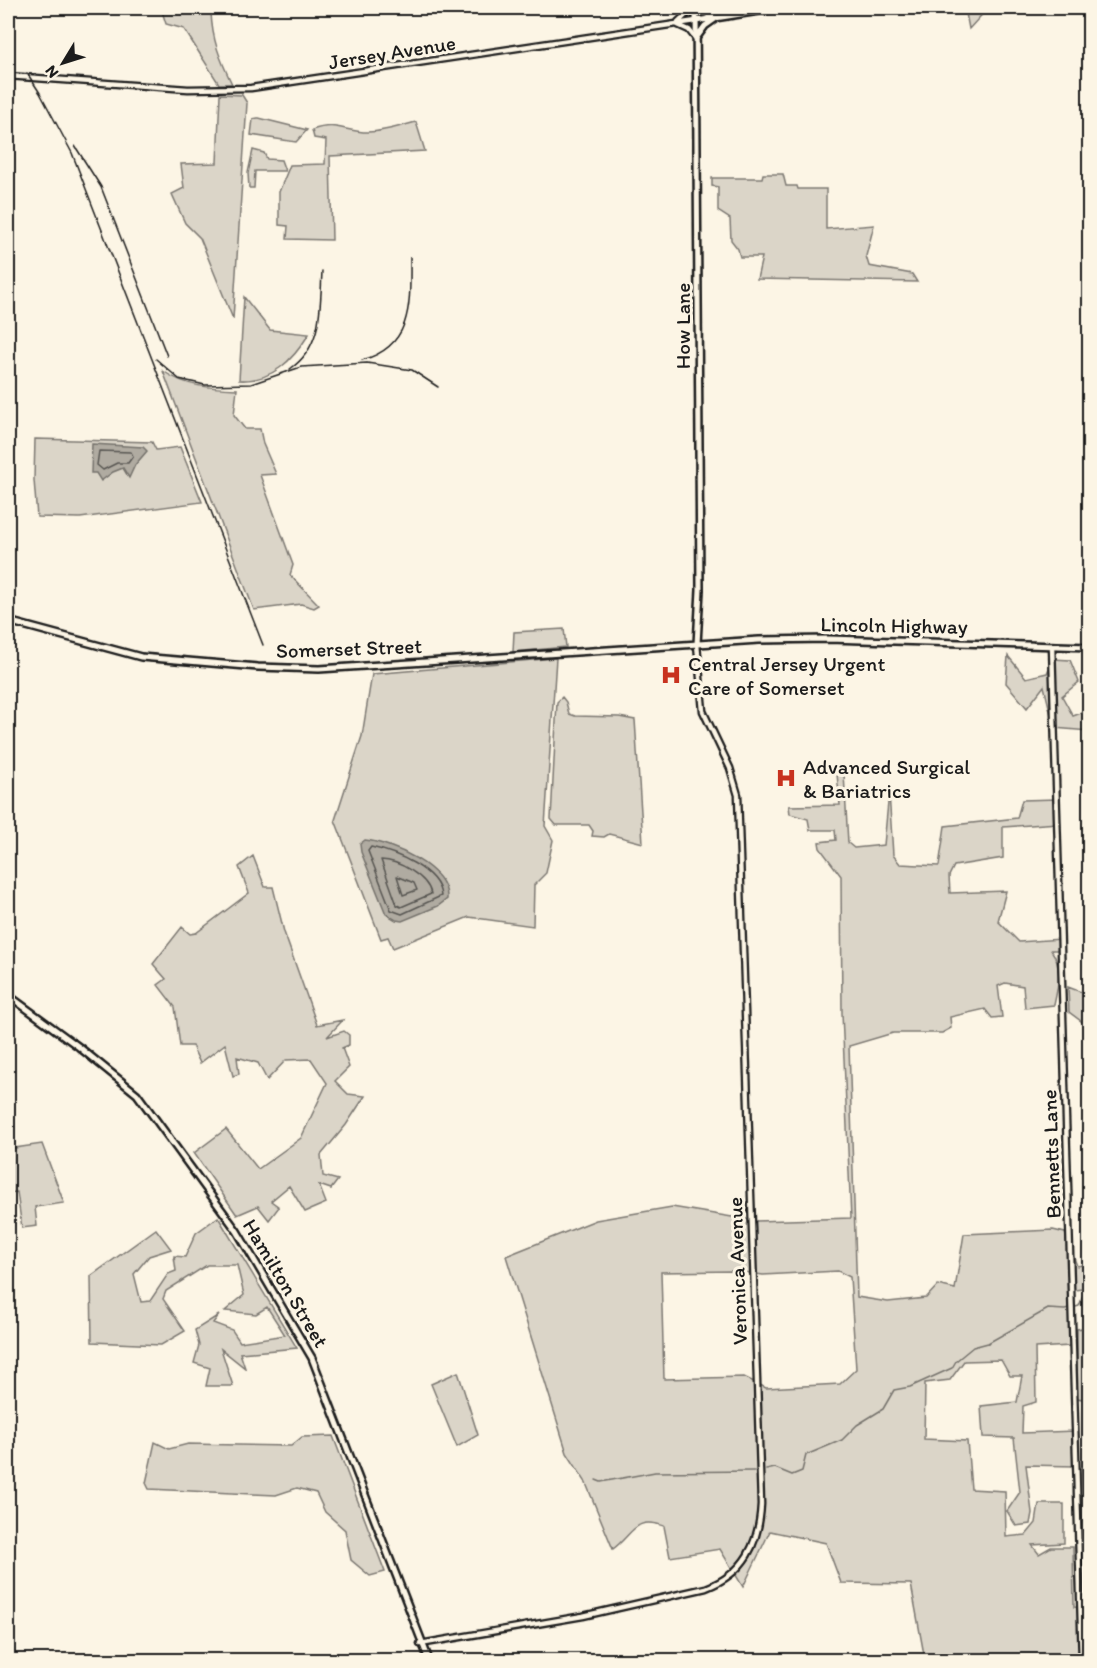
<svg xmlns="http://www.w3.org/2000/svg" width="1097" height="1668" font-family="Itim,sans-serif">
  <rect width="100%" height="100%" fill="#fcf5e5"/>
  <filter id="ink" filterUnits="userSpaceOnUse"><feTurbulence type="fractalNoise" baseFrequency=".0167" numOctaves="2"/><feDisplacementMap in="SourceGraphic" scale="12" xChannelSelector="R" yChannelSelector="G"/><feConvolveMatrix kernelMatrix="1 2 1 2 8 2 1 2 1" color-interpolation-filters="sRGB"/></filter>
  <g filter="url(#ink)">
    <!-- green -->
    <path fill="#dbd5c8" stroke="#7c7872" stroke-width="1.5" fill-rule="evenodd" d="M161 8H182L211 12C212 40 220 59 232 84H219L184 29 166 24Z
      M965 8H988L969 29Z
      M220 94 242 95 247 103 233 319 200 238 185 223 172 194 184 188 181 164 217 163Z
      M258 118H259L307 130 296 142 251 135 253 119Z
      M416 122 425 151 330 156 332 240 287 239 288 226 279 225V192L290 165 325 164 326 140 314 138 312 130C337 121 344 132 368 132 384 132 401 126 416 122Z
      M253 150 264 153 267 159 281 160 285 171H255L254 188H249L248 173Z
      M763 174H783L786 186H797L798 189H826V229L874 225 866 256 869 266 912 274 917 282 757 279 762 257H740L738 249 731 240 730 219 718 211V187L712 186V178H762Z
      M244 297 270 330 309 334C293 360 272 382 239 380Z
      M163 371C186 387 210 388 237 389L234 415 245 429H260L263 444 276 474 260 475 293 565 290 575 319 605 314 608 301 604 254 610Z
      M35 439 152 442 156 450 180 447 202 502 80 518 37 517 34 480Z
      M564 629 566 647 513 652 514 632Z
      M1008 656 1026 678 1047 673 1053 659 1070 660 1079 682 1062 696 1073 716 1089 710V731L1054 728 1044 686 1027 708 1006 683Z
      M556 658 545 826 553 840 546 873 534 885 533 926 469 917 393 948 388 937 381 939 335 820 362 736 372 674Z
      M562 697 566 702 569 714 575 716 619 717 635 720 643 843 609 834 604 837 592 836 593 831 589 825H556L551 819 557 702Z
      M837 774H844L848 843 854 848 884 845 889 792 893 855 900 864 939 866 945 826 1017 818 1022 800 1057 799 1058 823 1003 827V858L954 866 949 876 950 893 1006 891 998 921 1019 942 1061 939 1062 950H1051C1063 966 1058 987 1054 1005L1025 1008 1023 986 1005 983 998 986 1002 1017 992 1018 985 1009 950 1017 951 1028 942 1033H893L849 1046 857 1297 888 1302 926 1298 938 1285 955 1289 964 1234 1053 1230 1065 1233 1077 1266 1089 1264V1288L1068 1291 1070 1346 1035 1348 1036 1402 1023 1406 1022 1433 1075 1431 1076 1466 1026 1465 1032 1513 1030 1524 1016 1526 1007 1511 1020 1492 1014 1438 983 1437 981 1406 1017 1402 1022 1376H1010L1001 1360 964 1361 950 1380 925 1383 924 1439 967 1441 971 1489 1005 1491 1006 1537 1026 1535 1036 1523 1039 1504H1064V1543L1032 1545 1039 1554 1051 1547H1073L1074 1607 1089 1608V1660H925L911 1584 841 1583 826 1543 770 1531 743 1587 720 1549 670 1557 664 1526C634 1516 634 1533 613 1549L585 1481 567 1453 506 1256 596 1220 672 1207 756 1221 851 1218 842 1013 841 876 820 848 819 842 836 840 835 830H810L808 819 790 814 789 806 840 805ZM736 1271 763 1275 838 1271 850 1277 856 1369 840 1384 766 1388 744 1377 664 1379 661 1272Z
      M253 856 265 887H273L284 932 317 1025 343 1020 327 1037 344 1031 349 1035V1045L342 1048 349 1067 335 1081 348 1094 365 1096 346 1125 321 1155 323 1176 338 1180 331 1189 319 1185 326 1203 305 1212 289 1186 271 1201 279 1207 269 1220 258 1206 237 1215 194 1153 226 1129 258 1169 301 1138 327 1083 311 1059 286 1060 267 1080 258 1063 237 1057 239 1074 233 1076 225 1044 200 1063 192 1046H180L175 1007 158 985 166 979 153 964 182 927 190 934 196 933 249 893 239 867Z
      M1068 987 1089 995V1027L1069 1012Z
      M42 1144 64 1203 35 1207 37 1226 22 1228 17 1192 8 1193V1149Z
      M218 1217 297 1348 240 1353 245 1368 221 1349 233 1386H206L210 1368 194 1363 199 1345 195 1330 219 1315 213 1323 232 1330 240 1342 285 1335 267 1307 256 1314 225 1311 244 1295 237 1265H207L166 1291 163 1299 185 1331 161 1345 92 1342 91 1276 156 1229 171 1249 149 1256 134 1274 141 1302 150 1301 168 1274 176 1271 174 1256 185 1257 196 1233Z
      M1089 1327H1090L1089 1400 1077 1398V1329Z
      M458 1372 478 1435 457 1447 431 1384Z
      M333 1436 385 1572 370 1576 351 1560 345 1530 325 1512 316 1493 297 1488 276 1495 149 1489 146 1483 155 1442 169 1449 188 1444 291 1446 302 1437Z"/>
    <!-- water -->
    <path fill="#b0aba1" stroke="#75726c" stroke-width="1.5" d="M92 444 143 447 147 451 135 465 129 478 123 468 113 472 101 481 96 473H91Z
      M365 840C391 843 449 867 447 899L438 906 402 921 396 920 386 914 361 852 360 844Z"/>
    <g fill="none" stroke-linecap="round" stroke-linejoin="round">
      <!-- shore -->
      <path stroke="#575551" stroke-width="1.5" d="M99 451 131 452 133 456 128 463H117L103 470 97 465Z
        M371 847C394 852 439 869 441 896L402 914 391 910 368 851Z
        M381 860C398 860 428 877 431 894L401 907 397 905Z
        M397 876 414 883 417 890 403 895Z"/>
      <!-- stream -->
      <path stroke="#75726c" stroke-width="1.5" d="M766 1470 775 1468 792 1475 802 1471 806 1455 842 1440 857 1425 883 1409 894 1390 910 1387 952 1368 956 1361 973 1347 988 1343 1048 1309 1065 1310 1079 1306 1085 1291 1090 1289
        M596 1480 601 1482 655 1472 754 1471"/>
      <!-- tertiary casing -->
      <g stroke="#1c1c1c" stroke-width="9">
        <path id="tertiary" d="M678 22 693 8
          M678 25 689 30 696 39
          M8 76 188 89 251 88 696 21
          M1052 646 1082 1660
          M420 1644 583 1616 706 1588C745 1573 759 1544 761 1504L738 795 730 768 703 711 697 644"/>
      </g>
      <!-- secondary casing -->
      <g stroke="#1c1c1c" stroke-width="10">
        <path id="secondary" d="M696 8 700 590 697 644
          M699 8 704 13 714 16
          M696 21 779 8
          M697 37 705 26 715 19
          M8 621 141 657 258 667 319 669 759 640 829 639 1090 647
          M8 995 79 1047 137 1094 237 1231 312 1358 429 1660"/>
      </g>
      <!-- tertiary -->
      <use href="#tertiary" stroke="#fcf5e5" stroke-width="4.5"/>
      <!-- secondary -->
      <use href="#secondary" stroke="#fcf5e5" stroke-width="5"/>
      <!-- rail -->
      <path stroke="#1c1c1c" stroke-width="1.5" d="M27 73 40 93 72 153 263 645
        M75 146 101 187 167 356
        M156 359 179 379 205 385 251 384 301 367 367 363 412 370 438 387
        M362 360C414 346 410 301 410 257
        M290 369C323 347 320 307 322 271"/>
    </g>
  </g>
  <!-- icons -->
  <defs>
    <g id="hospital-bare" transform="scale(1.62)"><path d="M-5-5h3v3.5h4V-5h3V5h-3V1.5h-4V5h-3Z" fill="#c8321e" stroke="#fcf5e5" stroke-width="2.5" paint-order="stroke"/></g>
  </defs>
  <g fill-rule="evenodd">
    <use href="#hospital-bare" x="671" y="675"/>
    <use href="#hospital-bare" x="786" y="778"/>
  </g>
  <g text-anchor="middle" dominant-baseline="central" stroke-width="6" stroke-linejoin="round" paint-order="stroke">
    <!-- street labels -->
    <g font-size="21" fill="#1c1c1c" stroke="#fcf5e5">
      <text transform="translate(392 52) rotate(-9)">Jersey Avenue</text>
      <text transform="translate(682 326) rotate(-90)">How Lane</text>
      <text transform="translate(894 625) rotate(1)">Lincoln Highway</text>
      <text transform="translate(349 648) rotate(-2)">Somerset Street</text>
      <text transform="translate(1051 1154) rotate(-92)">Bennetts Lane</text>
      <text transform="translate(737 1271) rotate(-92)">Veronica Avenue</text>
      <text transform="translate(286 1283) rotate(59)">Hamilton Street</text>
    </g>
    <!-- poi labels -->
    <g font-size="21" fill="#1c1c1c" stroke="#fcf5e5" text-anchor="start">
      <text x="688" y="663">Central Jersey Urgent<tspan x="688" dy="24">Care of Somerset</tspan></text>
      <text x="803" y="766">Advanced Surgical<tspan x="803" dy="24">&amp; Bariatrics</tspan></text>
    </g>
  </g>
  <!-- margin -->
  <rect width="1097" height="1668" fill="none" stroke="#fcf5e5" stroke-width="30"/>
  <rect x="15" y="15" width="1067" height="1638" fill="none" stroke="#1c1c1c" stroke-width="2" filter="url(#ink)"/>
  <!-- north arrow -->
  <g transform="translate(63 63) rotate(232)" stroke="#fcf5e5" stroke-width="4.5" paint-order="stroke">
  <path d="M0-4.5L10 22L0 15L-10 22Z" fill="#1c1c1c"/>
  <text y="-9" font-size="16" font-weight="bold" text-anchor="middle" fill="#1c1c1c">N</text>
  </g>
</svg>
